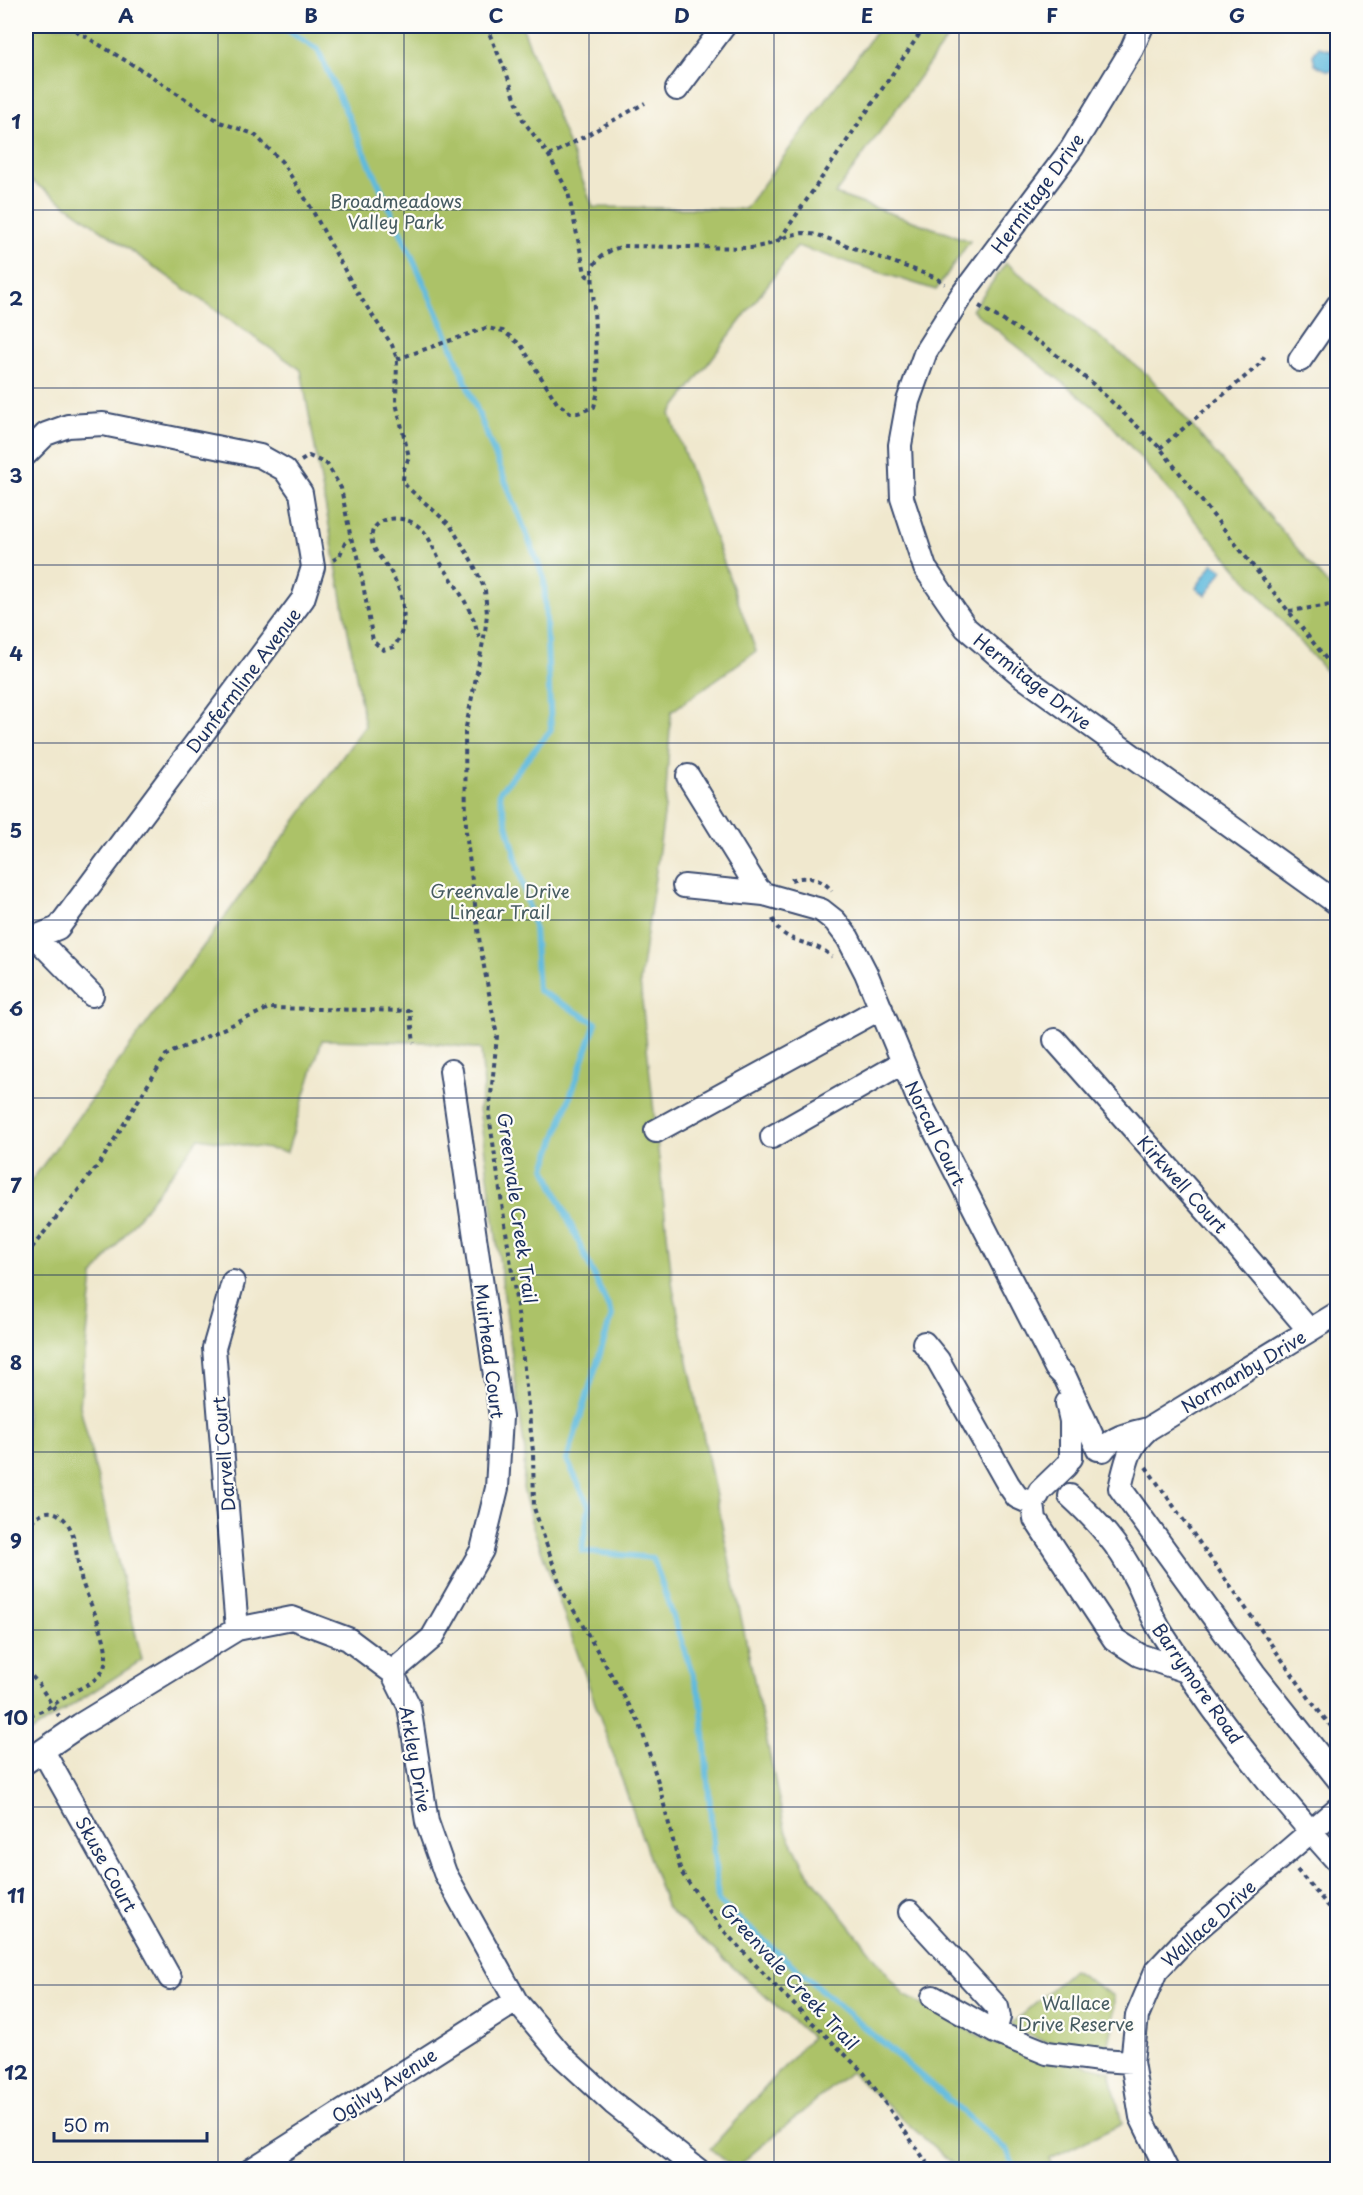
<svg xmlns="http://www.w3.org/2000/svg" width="1363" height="2195" font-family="'Playpen Sans',sans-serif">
  <rect width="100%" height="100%" fill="#fdfcf7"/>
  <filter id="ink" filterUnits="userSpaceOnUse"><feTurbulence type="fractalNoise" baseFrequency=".0167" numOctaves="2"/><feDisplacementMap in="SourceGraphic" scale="12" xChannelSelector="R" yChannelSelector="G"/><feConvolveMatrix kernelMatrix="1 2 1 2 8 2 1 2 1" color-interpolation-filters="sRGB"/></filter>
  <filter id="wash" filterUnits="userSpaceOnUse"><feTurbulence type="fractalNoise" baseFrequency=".008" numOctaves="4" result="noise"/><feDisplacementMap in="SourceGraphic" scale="24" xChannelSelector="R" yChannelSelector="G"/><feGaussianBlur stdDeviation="1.35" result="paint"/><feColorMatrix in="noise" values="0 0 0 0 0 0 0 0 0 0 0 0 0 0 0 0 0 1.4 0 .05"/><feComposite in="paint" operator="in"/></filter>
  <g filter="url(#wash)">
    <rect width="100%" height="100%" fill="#f0e8ce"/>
    <!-- green -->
    <path fill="#acc267" stroke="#647862" stroke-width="1.5" d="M26 26H522L593 207 745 209 880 26H956L835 194 970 241 936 290 797 246 670 414 756 651 671 712 665 808 640 982 673 1289 785 1829 807 1871 904 1995 993 2043 1110 2071 1122 2124 1049 2159 1053 2169H956L954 2165 850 2072 735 2168 710 2149 811 2037 667 1908 531 1521 523 1488 525 1453 479 1108 484 1087 481 1049 423 1042 322 1040 287 1152 199 1138 93 1276 80 1406 142 1660 26 1735V1188L365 726 301 370 26 177Z
      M1006 263 1149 376 1337 595V684L1102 414 972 310Z
      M1073 1970 1114 1996 1113 2025 1108 2047C1077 2053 1037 2042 1010 2025Z"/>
    <!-- water -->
    <path fill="#5fbadd" stroke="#3d749e" stroke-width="1.5" d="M1319 47 1330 50 1337 56V67L1329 71 1315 65 1313 55Z
      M1213 563 1223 570 1206 595 1196 588Z"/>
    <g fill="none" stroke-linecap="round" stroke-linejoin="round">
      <!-- stream -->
      <path stroke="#5fbadd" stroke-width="6" d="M281 26 318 50 446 332 544 578 551 730 499 793 534 927 538 990 596 1023 545 1168 612 1315 567 1460 589 1506 582 1551 653 1558 701 1699 718 1901 1008 2151 1014 2170"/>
    </g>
  </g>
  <g filter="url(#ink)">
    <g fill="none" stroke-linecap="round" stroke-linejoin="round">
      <!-- minor casing -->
      <g stroke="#3b4b6f" stroke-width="26">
        <path id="minor" d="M1142 26 1132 49 1072 148 961 296 926 351 908 401 900 445 902 498 925 568 966 628 1022 676 1338 904
          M677 89 724 26
          M1300 360 1338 305
          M26 454 46 434 68 426 103 424 260 456 285 470 301 493 313 567 303 599 58 928 35 937
          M688 776 758 889 764 894 821 910 835 921 848 938 866 973 917 1096 1056 1368 1065 1377 1098 1449
          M684 886 764 894
          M26 934 35 937 92 995
          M1055 1040 1228 1235 1309 1330
          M656 1131 881 1008
          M772 1137 902 1063
          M233 1282 214 1348 237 1629
          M924 1343 938 1360 1008 1484 1017 1497 1033 1504
          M1067 1403 1071 1421V1458
          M1103 1450C1113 1436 1132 1433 1148 1429
          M1066 1466 1040 1491 1033 1504 1035 1519 1114 1639 1139 1655 1186 1671
          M1121 1484C1127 1459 1129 1446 1148 1429L1338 1313
          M1120 1488 1254 1673 1338 1779
          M1070 1496C1097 1521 1119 1545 1135 1578 1145 1597 1151 1617 1163 1635 1214 1715 1274 1792 1338 1862
          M392 1672 432 1638 482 1550 497 1488 501 1417 451 1071
          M43 1751 170 1978
          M26 1762 80 1725 237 1629 292 1618 348 1639 392 1672 409 1706 427 1822 445 1873 516 2001 563 2057 613 2103 698 2170
          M910 1912 997 2007 999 2017 995 2032
          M933 1997 995 2032 1047 2053 1100 2060 1132 2062
          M251 2170 516 2001
          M1167 2170 1141 2117 1132 2062 1137 2016 1156 1971 1187 1938 1338 1808"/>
      </g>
      <!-- path -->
      <path stroke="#3b4b6f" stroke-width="4" stroke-dasharray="4.5 4.5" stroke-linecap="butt" d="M68 26 148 74 220 122 254 134 282 162 310 206 355 289 392 345 397 359 396 403 409 457 404 469 403 480 406 486 450 525 473 563 485 590 487 614 485 632 465 732 466 832 480 945 497 1036 489 1115 518 1313 533 1451 534 1508 562 1590 640 1724 659 1785 681 1872 723 1930 781 1992 864 2073 932 2170
        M486 26 506 72 523 120 549 156 568 192 585 273 587 276 591 277
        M549 156 645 103
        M780 239 925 26
        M979 306 1045 346 1093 384 1160 448 1338 674
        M397 359 486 328 503 331 521 345 557 403 571 413H578L594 407 598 391 592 269C598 255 610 250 624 246L751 248 770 244 790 235 803 233 818 235 937 278 945 284
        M1160 448 1259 365 1265 355
        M301 461 309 456 327 464 341 488 351 539 358 556 373 641 383 650 394 647C411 623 403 592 389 569 383 561 374 551 372 542 368 522 390 515 406 520 413 522 421 527 425 533 432 542 436 555 442 565 454 582 464 598 472 616 477 625 476 635 483 641
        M333 560 339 557 345 543 351 539
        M1289 611 1338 604
        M791 880C806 875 822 878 832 891
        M773 919C782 946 815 939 832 957
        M26 1255 100 1163 166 1055 269 1008 410 1011 414 1043
        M1146 1467 1314 1705 1338 1735
        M26 1529C32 1518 46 1506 59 1515 78 1527 75 1558 81 1578 87 1602 118 1650 101 1673 95 1682 80 1688 70 1694 57 1702 42 1714 26 1715
        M26 1670 38 1683 59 1716
        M1297 1870 1338 1917"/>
      <!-- minor -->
      <use href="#minor" stroke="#fff" stroke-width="22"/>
    </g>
  </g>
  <!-- grid -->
  <path fill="none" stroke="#1b2f5e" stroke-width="1.5" stroke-opacity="0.55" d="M218 26V2170M404 26V2170M589 26V2170M774 26V2170M959 26V2170M1145 26V2170M26 210H1338M26 388H1338M26 565H1338M26 743H1338M26 920H1338M26 1098H1338M26 1275H1338M26 1452H1338M26 1630H1338M26 1807H1338M26 1985H1338"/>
  <g text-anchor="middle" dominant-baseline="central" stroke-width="4.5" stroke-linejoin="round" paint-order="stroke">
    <!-- street labels -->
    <g font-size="18" fill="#1b2f5e" stroke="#fdfcf7">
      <text transform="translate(1037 193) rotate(-54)">Hermitage Drive</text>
      <text transform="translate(243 680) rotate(-53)">Dunfermline Avenue</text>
      <text transform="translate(1033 681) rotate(38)">Hermitage Drive</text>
      <text transform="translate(936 1133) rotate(64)">Norcal Court</text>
      <text transform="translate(1183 1184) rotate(48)">Kirkwell Court</text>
      <text transform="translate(518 1208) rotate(82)">Greenvale Creek Trail</text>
      <text transform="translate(490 1351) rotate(83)">Muirhead Court</text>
      <text transform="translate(1243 1371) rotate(-31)">Normanby Drive</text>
      <text transform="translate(223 1454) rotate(-95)">Darvell Court</text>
      <text transform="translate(1198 1683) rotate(55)">Barrymore Road</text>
      <text transform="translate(416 1759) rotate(80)">Arkley Drive</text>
      <text transform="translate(107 1864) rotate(61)">Skuse Court</text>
      <text transform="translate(1208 1923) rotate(-42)">Wallace Drive</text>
      <text transform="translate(790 1976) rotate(47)">Greenvale Creek Trail</text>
      <text transform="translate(384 2085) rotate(-33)">Ogilvy Avenue</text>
    </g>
    <!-- park labels -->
    <g font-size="18" fill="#465b61" stroke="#fdfcf7">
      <text x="396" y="200">Broadmeadows<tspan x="396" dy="21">Valley Park</tspan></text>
      <text x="500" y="890">Greenvale Drive<tspan x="500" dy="21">Linear Trail</tspan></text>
      <text x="1076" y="2002">Wallace<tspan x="1076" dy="21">Drive Reserve</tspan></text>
    </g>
  </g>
  <!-- margin -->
  <rect width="1363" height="2195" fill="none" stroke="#fdfcf7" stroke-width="66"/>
  <!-- scale -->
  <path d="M54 2132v9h153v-9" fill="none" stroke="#1b2f5e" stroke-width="3"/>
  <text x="63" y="2132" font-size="18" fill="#1b2f5e" stroke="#fdfcf7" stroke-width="4.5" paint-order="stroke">50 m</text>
  <rect x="33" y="33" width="1297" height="2129" fill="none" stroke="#1b2f5e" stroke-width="2"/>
  <g font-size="20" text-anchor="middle" font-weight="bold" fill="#1b2f5e">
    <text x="126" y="23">A</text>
    <text x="311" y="23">B</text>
    <text x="496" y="23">C</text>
    <text x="682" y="23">D</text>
    <text x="867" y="23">E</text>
    <text x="1052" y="23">F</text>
    <text x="1237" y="23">G</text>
    <text x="16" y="129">1</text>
    <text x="16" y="306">2</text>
    <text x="16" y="483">3</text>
    <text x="16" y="661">4</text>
    <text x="16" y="838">5</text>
    <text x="16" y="1016">6</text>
    <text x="16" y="1193">7</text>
    <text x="16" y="1370">8</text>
    <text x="16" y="1548">9</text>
    <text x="16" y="1725">10</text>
    <text x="16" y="1903">11</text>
    <text x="16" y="2080">12</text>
  </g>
</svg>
